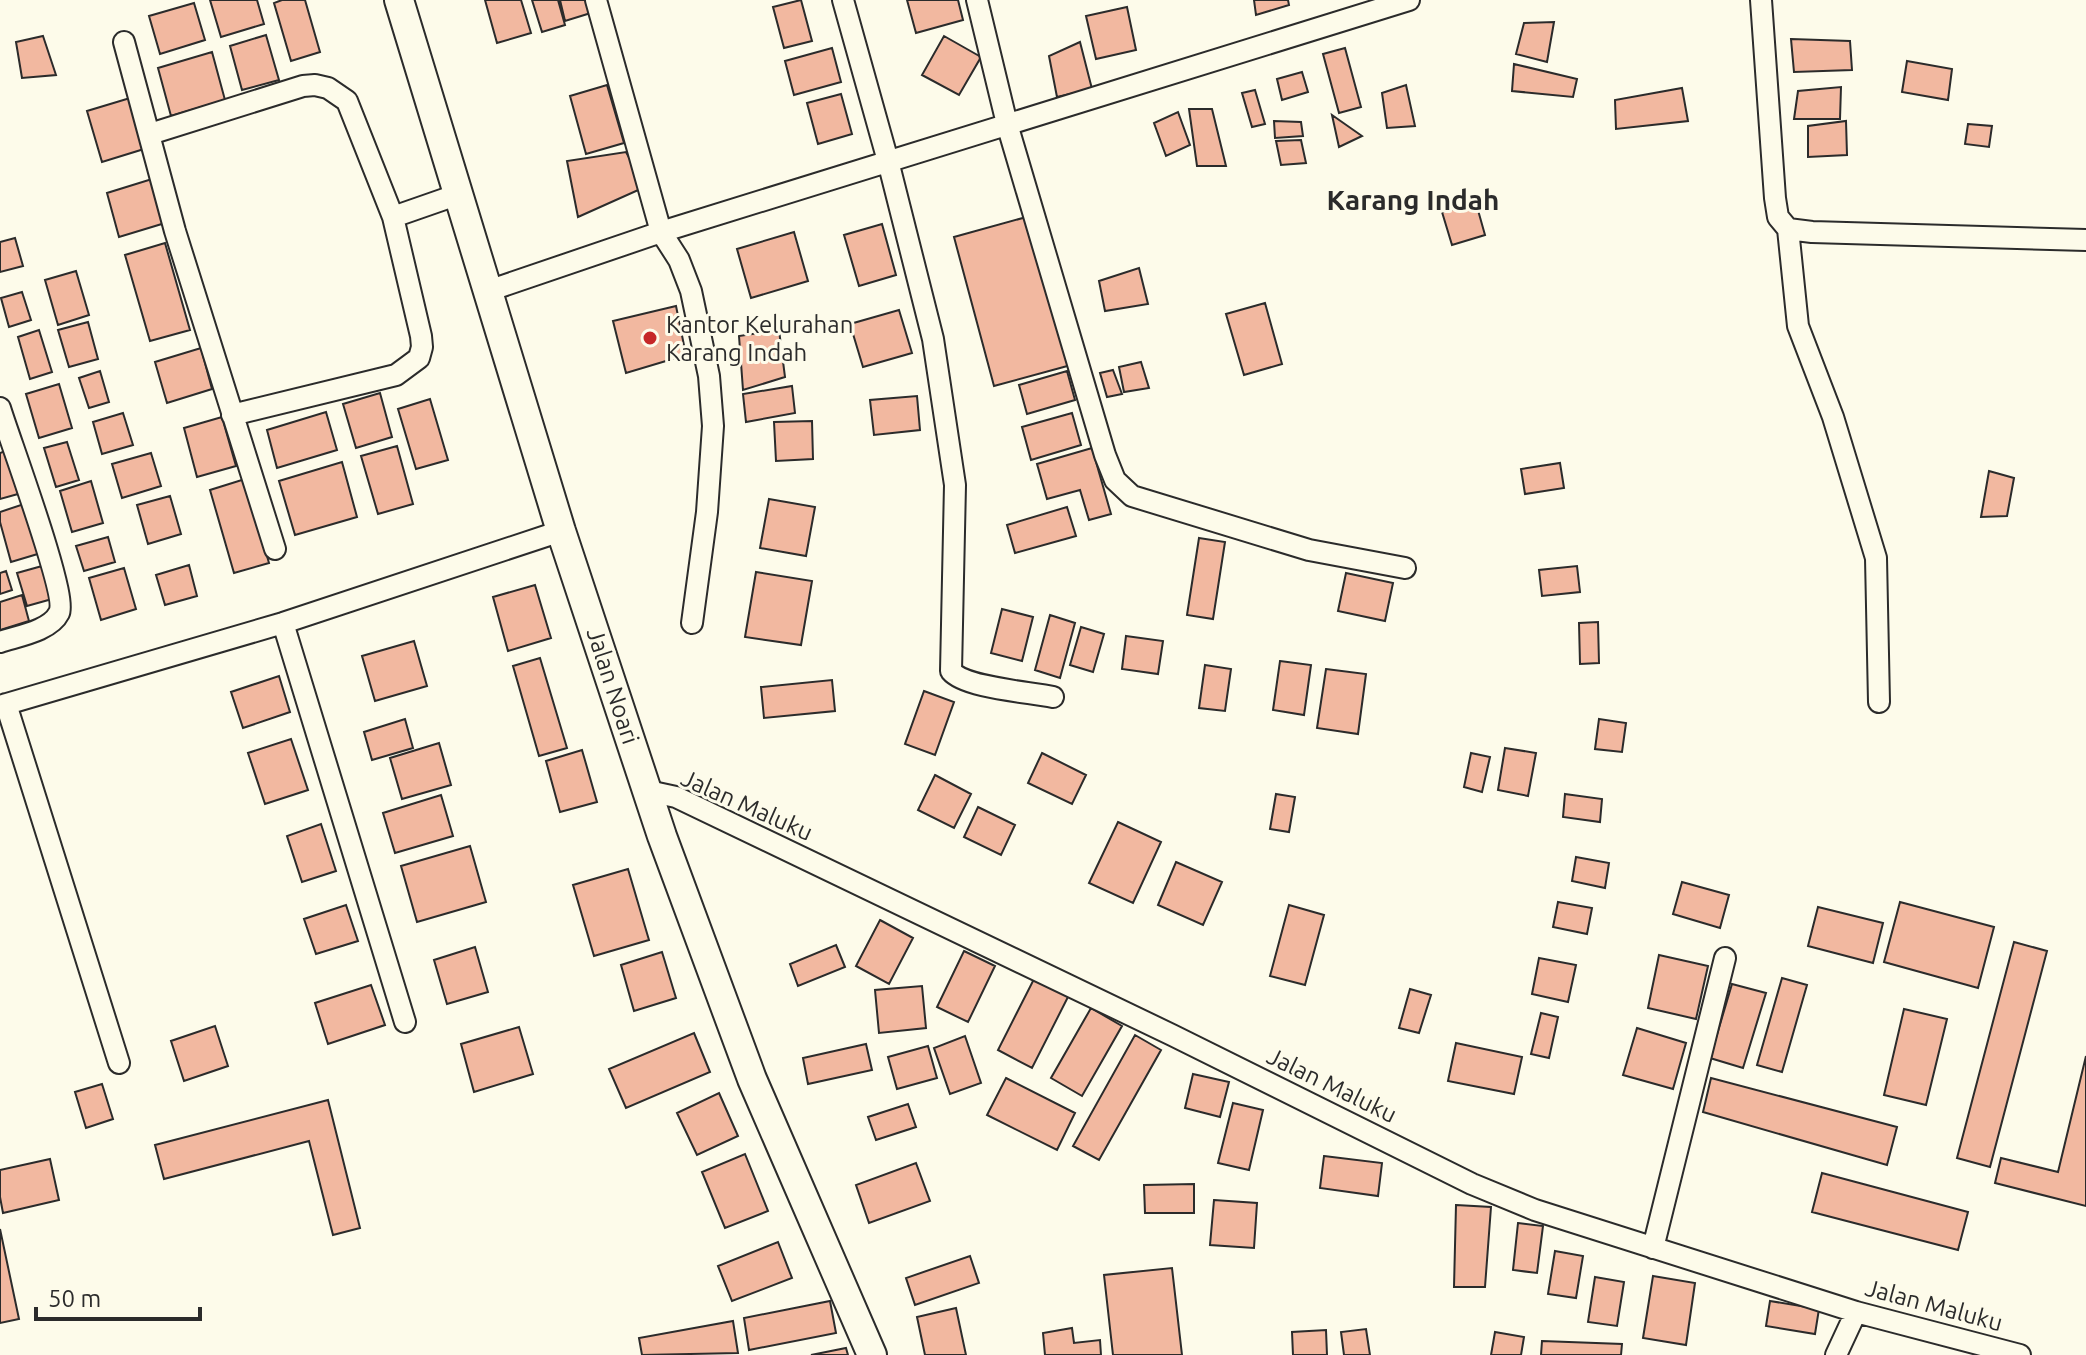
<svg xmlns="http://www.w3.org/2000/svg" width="2086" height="1355" font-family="Ubuntu,sans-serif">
  <rect width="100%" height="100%" fill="#fdfbea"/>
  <!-- building -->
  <path fill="#f2b8a0" stroke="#2b2b2b" stroke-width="2" d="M210 0H257L264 24 221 37Z
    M282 0H305L320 52 291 61 274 3Z
    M485 0H521L531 33 497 43Z
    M532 0H558L565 25 542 32Z
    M560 0H591L594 12 565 21Z
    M801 0 812 41 784 48 773 7Z
    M907 0H958L963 20 916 33Z
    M1254 0H1288L1289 5 1256 15Z
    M194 3 205 40 160 54 149 16Z
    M1127 7 1136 50 1096 59 1086 16Z
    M1554 22 1547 62 1516 54 1524 23Z
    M266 35 279 80 242 90 230 46Z
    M43 36 56 75 22 78 16 42Z
    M944 36 981 57 959 95 922 75Z
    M1791 39 1850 41 1852 70 1794 72Z
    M1080 42 1092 89 1057 97 1049 56Z
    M832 48 841 82 794 95 785 61Z
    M1345 48 1361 107 1339 113 1323 54Z
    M212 52 225 100 171 116 158 68Z
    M1907 61 1952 69 1948 100 1902 92Z
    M1514 64 1577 79 1573 97 1512 91Z
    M1302 72 1308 92 1282 100 1277 79Z
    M607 85 624 143 586 154 570 96Z
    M1406 85 1415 126 1387 128 1382 93Z
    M1841 87 1840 119H1794L1798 91Z
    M1682 88 1688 121 1616 129 1615 100Z
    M1255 90 1265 124 1252 127 1242 93Z
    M841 94 852 134 818 144 807 103Z
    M130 98 144 149 102 162 87 111Z
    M1189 109H1212L1226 166H1197Z
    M1178 112 1190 145 1166 156 1154 123Z
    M1332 115 1362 136 1339 147Z
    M1274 121 1301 122 1303 136 1275 138Z
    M1846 121 1847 155 1808 157V126Z
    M1968 124 1992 126 1989 147 1965 144Z
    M1301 140 1306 163 1281 165 1276 141Z
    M626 152 645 187 578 217 567 161Z
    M152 179 165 223 119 237 107 193Z
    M1476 203 1485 235 1452 245 1442 212Z
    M1030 216 1071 365 994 386 954 237Z
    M882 224 896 275 859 286 844 235Z
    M794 232 808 281 751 298 737 249Z
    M15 238 23 266 0 272V242Z
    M165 243 190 330 150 341 125 255Z
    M1139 268 1148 304 1105 311 1099 281Z
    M76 271 89 315 58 325 45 280Z
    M22 292 31 320 9 327 1 298Z
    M1265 303 1282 364 1244 375 1226 314Z
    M676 306 686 355 626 373 613 321Z
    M899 310 912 353 863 367 850 324Z
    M88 322 98 359 69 367 58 330Z
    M39 330 52 372 30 379 18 337Z
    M779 330 785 377 743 390 739 336Z
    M201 348 212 389 167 403 155 362Z
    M1141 362 1149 388 1124 392 1119 367Z
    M1113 370 1122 394 1107 397 1100 373Z
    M100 371 109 402 89 408 79 378Z
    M1067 371 1075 400 1027 414 1019 385Z
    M59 384 72 428 39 438 26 394Z
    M792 386 795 413 746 422 743 394Z
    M380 393 392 437 356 448 343 404Z
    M917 396 920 430 874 435 870 400Z
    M430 399 448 460 416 469 398 409Z
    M326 412 337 450 277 468 267 430Z
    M123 413 133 445 102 454 93 422Z
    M1072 413 1081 445 1031 460 1022 427Z
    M222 417 236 466 197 477 184 428Z
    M812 421 813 459 776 461 774 422Z
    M67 442 79 480 56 487 44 448Z
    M397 446 413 504 378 514 361 456Z
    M1092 448 1111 514 1089 520 1080 490 1047 499 1037 464Z
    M5 451 18 494 0 499V453Z
    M151 453 161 486 122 498 112 464Z
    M342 462 357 517 295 535 279 481Z
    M1560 463 1564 488 1525 494 1521 469Z
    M1989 471 2014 478 2007 516 1981 517Z
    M245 479 269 563 234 573 210 490Z
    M91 481 103 523 72 532 60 491Z
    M170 496 181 534 148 544 137 505Z
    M769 499 815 507 806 556 760 548Z
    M27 503 41 553 11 562 0 522V512Z
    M1067 507 1076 536 1015 553 1007 525Z
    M108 537 115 562 84 571 76 546Z
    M1199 538 1225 542 1213 619 1187 615Z
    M189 565 197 596 165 605 156 575Z
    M42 566 52 599 27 606 17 573Z
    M1577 566 1580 592 1542 596 1539 570Z
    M124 568 136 609 101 620 89 578Z
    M6 571 12 590 0 594V573Z
    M756 572 812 581 801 645 745 637Z
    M1346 573 1393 583 1385 621 1338 611Z
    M535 585 551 638 508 651 493 597Z
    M22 595 29 621 0 630V602Z
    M1002 609 1033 617 1022 661 991 653Z
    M1050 615 1075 623 1060 678 1035 670Z
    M1598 622 1599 663 1580 664 1579 623Z
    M1081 627 1104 634 1093 672 1070 665Z
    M1126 636 1163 641 1158 674 1122 669Z
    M414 641 427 686 375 701 362 656Z
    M540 658 567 748 539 756 513 666Z
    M1280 661 1311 665 1304 715 1273 710Z
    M1205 665 1231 669 1225 711 1199 708Z
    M1326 669 1366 674 1358 734 1317 728Z
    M279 676 290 712 243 728 231 692Z
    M832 680 835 711 764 718 761 687Z
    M924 691 954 702 935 755 905 744Z
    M405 719 413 748 372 760 364 732Z
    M1599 719 1626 723 1622 752 1595 749Z
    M291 739 308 790 265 804 248 753Z
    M439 743 451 785 402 799 390 758Z
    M1505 748 1536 753 1528 796 1498 790Z
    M582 750 597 802 560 812 546 761Z
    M1042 753 1086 775 1072 804 1028 783Z
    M1471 753 1490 757 1482 792 1464 787Z
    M935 775 971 794 954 828 918 810Z
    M1276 794 1295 797 1289 832 1270 829Z
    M1565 794 1602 799 1600 822 1563 817Z
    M441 795 453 836 395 853 383 813Z
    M978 807 1015 825 1001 855 964 837Z
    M1118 822 1161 842 1133 903 1089 883Z
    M321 824 336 871 302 882 287 836Z
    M470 846 486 902 417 922 401 866Z
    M1576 857 1609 863 1605 888 1572 881Z
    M1176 862 1222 882 1203 925 1158 905Z
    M628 869 649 940 594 956 573 885Z
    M1682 882 1729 895 1720 928 1673 914Z
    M1558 902 1592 908 1587 934 1553 927Z
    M1900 902 1994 927 1978 988 1884 962Z
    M346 905 358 941 316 954 304 919Z
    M1289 905 1324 915 1305 985 1270 976Z
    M1818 907 1883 923 1873 963 1808 946Z
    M880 920 913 938 889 984 856 966Z
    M2014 942 2047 951 1990 1167 1957 1158Z
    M836 945 845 967 798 986 790 964Z
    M475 947 488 992 447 1004 434 960Z
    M964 951 995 966 968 1022 937 1007Z
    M662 952 676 998 634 1011 621 965Z
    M1659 955 1708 966 1696 1019 1648 1008Z
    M1539 958 1576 965 1568 1002 1532 994Z
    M1036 975 1070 993 1032 1068 998 1050Z
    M1782 978 1807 985 1782 1072 1757 1065Z
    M1732 984 1766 993 1743 1068 1710 1058Z
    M371 985 385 1025 328 1044 315 1003Z
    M922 986 926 1028 879 1033 875 990Z
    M1410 989 1431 995 1419 1033 1399 1028Z
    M1091 1008 1122 1026 1082 1096 1051 1078Z
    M1904 1009 1947 1019 1926 1105 1884 1095Z
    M1541 1013 1558 1017 1549 1058 1531 1054Z
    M215 1026 228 1066 184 1081 171 1041Z
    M519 1027 533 1074 474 1092 461 1044Z
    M1637 1028 1686 1043 1673 1089 1623 1075Z
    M694 1033 710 1072 626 1108 609 1069Z
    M1135 1035 1161 1050 1099 1160 1073 1146Z
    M965 1036 981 1083 950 1094 934 1048Z
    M1456 1043 1522 1057 1514 1094 1448 1081Z
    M866 1044 872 1070 808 1084 803 1058Z
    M928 1046 937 1078 897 1089 888 1057Z
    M2086 1056V1206L1995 1183 2001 1158 2058 1172Z
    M1193 1074 1229 1082 1220 1117 1185 1108Z
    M1006 1078 1075 1113 1057 1150 987 1115Z
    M1711 1078 1897 1127 1887 1165 1703 1112Z
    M102 1084 113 1119 86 1128 75 1092Z
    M719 1093 738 1136 697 1155 677 1113Z
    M328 1100 360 1228 333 1235 309 1141 164 1179 155 1145Z
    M1233 1103 1263 1110 1249 1170 1218 1163Z
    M908 1104 916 1127 876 1140 868 1117Z
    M745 1154 768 1211 725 1228 702 1172Z
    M1324 1156 1382 1163 1378 1196 1320 1188Z
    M50 1159 59 1200 3 1213 0 1197V1170Z
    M916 1163 930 1201 869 1223 856 1185Z
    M1822 1173 1968 1212 1958 1250 1812 1212Z
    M1194 1184V1213H1145L1144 1185Z
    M1214 1200 1257 1203 1254 1248 1210 1245Z
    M1456 1205 1491 1207 1485 1287H1454Z
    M1518 1223 1543 1226 1537 1273 1513 1270Z
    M0 1229 19 1319 0 1323Z
    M778 1242 792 1278 732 1301 718 1266Z
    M1555 1251 1583 1256 1576 1298 1548 1294Z
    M970 1256 979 1283 915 1305 906 1278Z
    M1172 1268 1182 1355H1113L1104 1275Z
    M1653 1276 1695 1283 1686 1345 1643 1338Z
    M1595 1277 1624 1282 1617 1326 1588 1322Z
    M830 1301 836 1333 749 1350 744 1318Z
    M1770 1301 1819 1309 1815 1334 1766 1326Z
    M956 1308 966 1355H925L917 1317Z
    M733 1321 738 1353 642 1355 639 1338Z
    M1072 1328 1074 1343 1100 1340 1101 1355H1045L1043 1333Z
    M1366 1329 1370 1355H1344L1341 1332Z
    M1326 1330 1327 1355H1293L1292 1332Z
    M1495 1332 1524 1337 1521 1355H1491Z
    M1542 1341 1622 1344 1621 1355H1541Z
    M846 1348 848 1355H811Z"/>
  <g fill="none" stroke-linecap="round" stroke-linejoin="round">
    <!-- street casing -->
    <g stroke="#2b2b2b" stroke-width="24">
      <path id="street" d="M596 0 661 232 679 260 691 291 709 376 713 426 707 512 692 623
        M843 0 888 161 933 339 955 485 951 671C965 688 1030 692 1053 697
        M977 0 1007 124 1105 455 1115 480 1132 496 1309 550 1405 568
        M1761 0 1775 198 1778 217 1788 229 1812 232 2086 240
        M124 42 175 231 275 549
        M150 134 303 86 315 85 328 88 347 101 393 217 421 336 422 347 419 358 396 375 232 415
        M393 217 459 194
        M1788 229 1798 326 1833 417 1876 558 1879 702
        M488 291 661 232 1409 0
        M0 408C9 438 68 595 59 613 50 631 18 636 0 642
        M283 623 405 1022
        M6 704 119 1063
        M0 706 283 623 561 531
        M648 791 676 797 1172 1035 1472 1184 1535 1210 1856 1312 2020 1355
        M1653 1248 1725 958
        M1836 1355 1856 1312"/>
    </g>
    <!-- secondary casing -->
    <g stroke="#2b2b2b" stroke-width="32">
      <path id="secondary" d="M399 0 561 531 662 836 752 1079 872 1355"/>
    </g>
    <!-- street -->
    <use href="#street" stroke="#fdfbea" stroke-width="20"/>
    <!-- secondary -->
    <use href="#secondary" stroke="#fdfbea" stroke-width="28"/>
  </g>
  <!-- markers -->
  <circle fill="#c62828" stroke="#fdfbea" stroke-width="3" cx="650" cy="338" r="8"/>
  <g text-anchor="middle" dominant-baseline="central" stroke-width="6" stroke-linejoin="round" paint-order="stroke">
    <!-- poi labels -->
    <g font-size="24" fill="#2b2b2b" stroke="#fdfbea" text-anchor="start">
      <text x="666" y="324">Kantor Kelurahan<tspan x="666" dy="28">Karang Indah</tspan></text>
    </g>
    <!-- street labels -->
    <g font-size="24" fill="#2b2b2b" stroke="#fdfbea">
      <text transform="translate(613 686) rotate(72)">Jalan Noari</text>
      <text transform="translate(747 805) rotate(24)">Jalan Maluku</text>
      <text transform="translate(1332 1085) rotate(26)">Jalan Maluku</text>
      <text transform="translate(1934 1305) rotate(15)">Jalan Maluku</text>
    </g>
    <!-- quarter labels -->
    <g font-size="28" font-weight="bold" fill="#2b2b2b" stroke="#fdfbea">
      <text x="1413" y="199">Karang Indah</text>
    </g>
  </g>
  <!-- scale -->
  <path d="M36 1307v12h164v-12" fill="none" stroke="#2b2b2b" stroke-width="4"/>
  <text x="48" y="1307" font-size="24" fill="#2b2b2b" stroke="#fdfbea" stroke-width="6" paint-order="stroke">50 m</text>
</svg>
